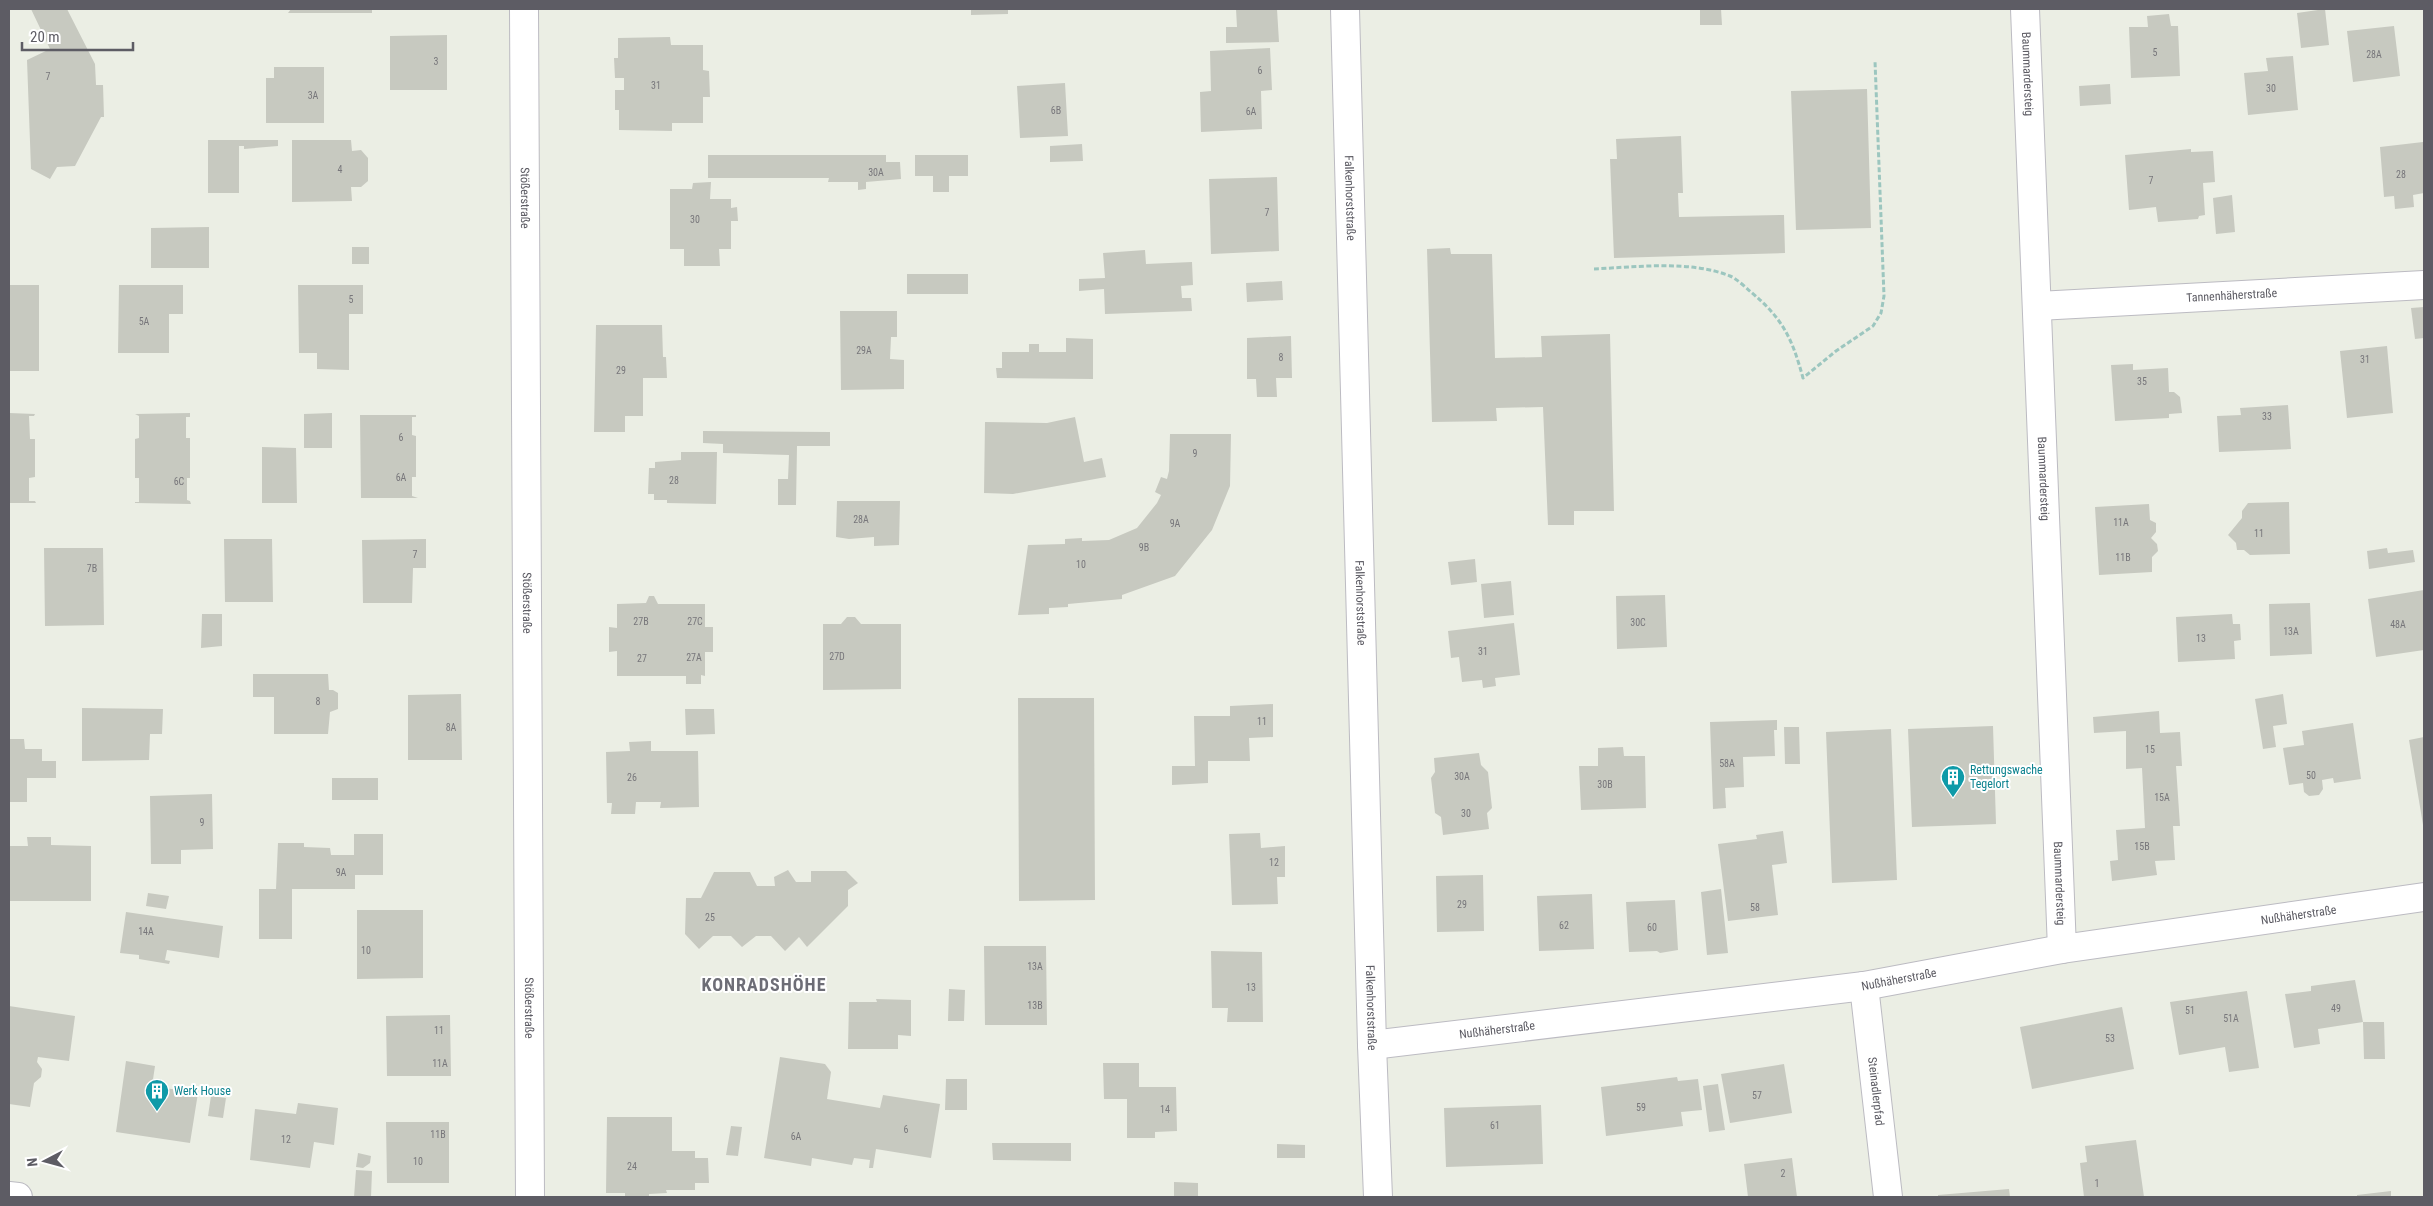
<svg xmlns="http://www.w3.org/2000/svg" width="2433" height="1206" font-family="'Roboto Condensed',sans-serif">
  <rect width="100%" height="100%" fill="#ebeee4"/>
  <!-- building -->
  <path fill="#c7c9c0" d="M31 9H67L95 64 96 85H103L104 117H101L75 166 57 167 50 179 31 169 27 60 50 49Z
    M291 9H372V13H288Z
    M971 9H1008V14L971 15Z
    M1236 9H1277L1279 42 1226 43V27H1237Z
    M1700 9H1721L1722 25H1700Z
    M2325 9 2329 45 2301 48 2297 13Z
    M2169 14 2171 26H2178L2180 76 2131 78 2129 27H2148L2147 16Z
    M2394 26 2400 76 2353 82 2347 31Z
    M447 35V90H390V36Z
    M670 37 671 45H703V70L709 71 710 97H703V123H672V131L619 130V110H615V90H624V78H615L614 58H618V38Z
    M1270 48 1272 90 1261 91 1262 129 1201 132 1200 92 1211 91 1210 51Z
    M2293 56 2298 110 2248 115 2244 73 2268 71 2266 58Z
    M274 67H324V123H266V78H274Z
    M1065 83 1068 136 1020 138 1017 86Z
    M2110 84 2111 104 2080 106 2079 86Z
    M1867 89 1871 228 1796 230 1791 91Z
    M1681 136 1683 193H1678L1679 217 1784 215 1785 253 1614 258 1610 159H1617L1616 139Z
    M208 140H278V146L244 149V146H239V193H208Z
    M292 140H351L352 151 361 150 368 158V181L361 187H351L352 201 292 202Z
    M2423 142 2424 193 2413 195 2414 207 2395 209 2394 196 2384 197 2380 147Z
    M1082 144 1083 161 1050 162V146Z
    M2191 149V152L2213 151 2215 182 2203 183 2205 215 2199 216 2198 219 2158 222 2156 207 2129 210 2125 155Z
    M708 155H886V162H900L901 179 866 182V189L858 190V182H828L829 178H708Z
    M915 155H968V176H949V192H933V176H915Z
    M1277 177 1279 251 1211 254 1209 179Z
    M711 182 710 199H731V208L737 207 738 221H731V249H719L720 266H684V249H670V189H692L693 183Z
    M2232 195 2235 232 2216 234 2213 198Z
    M209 227V268H151V228Z
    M352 247H369V264H352Z
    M1450 248 1451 254H1492L1495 358 1542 357 1541 336 1610 334 1614 511H1574V525H1548L1543 407 1496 408 1497 421 1432 422 1427 249Z
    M1145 250 1146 264 1192 262 1193 285 1181 286 1182 298H1191L1192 311 1105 314 1104 289 1079 291V279L1105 278 1103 253Z
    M907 274H968V294H907Z
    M1282 281 1283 300 1247 302 1246 283Z
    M9 285H39V371H9Z
    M119 285H183V314H169V353H118Z
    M298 285H363V314H349V370L317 369V353H299Z
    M2424 307V338L2415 339 2411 308Z
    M840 311H897V337H891L890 359 904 360V389L841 390Z
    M596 325H662L663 357H666L667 378H643V416H625V432H594Z
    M1291 336 1292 378H1276L1277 397H1257L1256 379H1247V338Z
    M1066 338 1093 339V379L997 378 996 368H1002V352H1029V344H1039V352H1066Z
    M2387 346 2393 413 2347 418 2340 351Z
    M2133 364V370L2168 368 2169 392H2174L2180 397 2182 413 2169 414V418L2115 421 2111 365Z
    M2288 405 2291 449 2219 452 2217 416 2241 415 2240 408Z
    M9 413 35 414 34 416H29L30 439H35V477L29 478V501H35L36 503H9Z
    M190 413V417H186V438H190V478H187V500L190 501 191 504 135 503V502H139V478H135V439L139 438V416L135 414Z
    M332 413V448H304V414Z
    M360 415H416V417H412V435L416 436V477H412V496L418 498H361Z
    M1075 417 1084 462 1102 458 1106 477 1013 494 984 493 985 422 1047 423Z
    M703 431 830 432V446H797L796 505H778V479H788L789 455 723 453V444L703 443Z
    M1170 434H1231L1230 486 1212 530 1175 576 1122 595V599L1068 604V607L1049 608V614L1018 615 1028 545 1065 544V539L1082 538V541L1109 540 1137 528 1157 503 1161 495 1155 492 1161 477 1167 479 1169 471Z
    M262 447 296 448 297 503H262Z
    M681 452H717L716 504 667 503V500H654V494H648L649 468H655V462L681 460Z
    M837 501H900L899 545 874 546V537L849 539 836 537Z
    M2289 502 2290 554 2250 555 2244 550H2237L2236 543 2228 535 2242 518V511L2248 503Z
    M2149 504 2150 520 2156 523V532L2151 538 2157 544 2158 551 2152 557V572L2099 575 2095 507Z
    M224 539H272L273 602H225Z
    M426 539V568H413L412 603H363L362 540Z
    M44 548H103L104 625 45 626Z
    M2387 548 2388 553 2413 550 2415 562 2369 569 2367 551Z
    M1475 559 1477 582 1451 585 1448 562Z
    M1511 581 1514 615 1484 618 1481 584Z
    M2424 590V650L2376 657 2368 599Z
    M1665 595 1667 647 1617 649 1616 596Z
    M649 596H654L658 604H705V627H713V652H705V676L701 675V684H686V676H617V651L609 652V627L617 628V604L646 603Z
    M2310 603 2312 654 2270 656 2269 604Z
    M202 614H222V646L201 648Z
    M2232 614 2233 624H2240L2241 640 2234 641 2235 659 2178 662 2176 617Z
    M847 617H855L861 624H901V689L823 690V624H841Z
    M1514 623 1520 675 1495 678 1496 686 1483 688 1482 680 1462 682 1459 657 1451 658 1448 631Z
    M253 674H328L329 690H333L338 693V709L330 712 328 734H274V697H253Z
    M461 694 462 760H408V695Z
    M2283 694 2287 724 2273 726 2276 747 2263 749 2255 699Z
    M1018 698H1094L1095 900 1019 901Z
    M1273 704V737L1249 738 1250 761H1208V783L1172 785V766H1195L1194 716H1230V706Z
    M82 708 163 709 162 734H150L149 760 82 761Z
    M685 709H714L715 734 686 735Z
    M2159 711 2160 733 2180 732 2182 766H2176L2180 826H2173L2175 860 2155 861 2157 875 2112 881 2110 861 2118 860 2116 830 2145 828 2142 768 2126 769V731L2094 733 2093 717Z
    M1777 720V730H1774L1775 756 1743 757 1744 787 1725 788 1726 808 1713 809 1710 722Z
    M2353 723 2361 779 2334 783 2333 778 2322 780 2323 789 2319 795 2309 796 2304 792 2303 783 2289 785 2283 748 2304 745 2302 731Z
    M1993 726 1996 824 1912 827 1908 729Z
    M1784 727H1799L1800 764H1785Z
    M1891 729 1897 880 1832 883 1826 732Z
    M2424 737V825H2423L2409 740Z
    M9 739H24L25 749H42V761H56V778H27V802H9Z
    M651 741V751H698L699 807 660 808 661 802H636L635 814H611L612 803H607L606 752 630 751 629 742Z
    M1623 747 1624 756H1645L1646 808 1581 810 1579 766H1598V748Z
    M1479 753 1481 765 1488 772 1492 808 1487 813 1489 829 1443 835 1441 817 1435 813 1431 778 1435 772 1434 758Z
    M332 778H378V800H332Z
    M212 794 213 849 181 850V864H151L150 796Z
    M1783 831 1787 863 1772 865 1778 915 1728 921 1718 844 1757 839 1756 835Z
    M1260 833 1261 848 1285 846V877H1277L1278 904 1232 905 1229 834Z
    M354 834H383V875H355V889H292V939H259V889H276L278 843H304V847L330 848 331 855H354Z
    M27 837H51V845L91 846V901H9V846H28Z
    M788 870 796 882H811V871H846L858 883 848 890V906L807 947 799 937 785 951 771 936H756L742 947 731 936H713L699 949 685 934 686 898H701L714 872H750L757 886H775L774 877Z
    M1483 875 1484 931 1437 932 1436 876Z
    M1721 889 1728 953 1707 955 1701 892Z
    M148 893 169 896 166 909 146 906Z
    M1592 894 1594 949 1539 951 1537 896Z
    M1675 900 1678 950 1660 953 1657 951 1629 952 1626 902Z
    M357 910H423V978L357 979Z
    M126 912 223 926 219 958 167 950 165 960 170 961 169 964 139 959V955L120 953Z
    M984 946H1046L1047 1025H985Z
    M1211 951 1262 952 1263 1022H1227L1228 1008H1212Z
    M2355 980 2363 1022 2318 1029 2320 1044 2294 1048 2285 994 2311 991V986Z
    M949 989 965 990 964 1021H948Z
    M2247 991 2259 1068 2229 1072 2225 1047 2179 1055 2170 1002Z
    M876 999 911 1000V1036L898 1035V1049H848L849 1002H877Z
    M9 1006 75 1016 69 1061 38 1057 37 1062 42 1069 41 1077 34 1083 30 1107 9 1104Z
    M2122 1007 2134 1069 2032 1089 2020 1027Z
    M450 1015 451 1076H387L386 1016Z
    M2363 1022H2384L2385 1059H2364Z
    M780 1057 825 1064 831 1072 827 1099 880 1108 883 1095 940 1104 931 1158 876 1149 873 1168H869L870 1160 854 1158 852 1165 812 1158 811 1166 764 1158Z
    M126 1061 155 1066 152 1086 198 1093 190 1143 116 1132Z
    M1103 1063H1139V1087H1176L1177 1131 1155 1132V1138H1127V1099H1104Z
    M1784 1064 1792 1113 1730 1123 1721 1074Z
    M1677 1077 1678 1081 1698 1079 1702 1110 1681 1112 1683 1126 1606 1136 1601 1087Z
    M946 1079H967V1110H945Z
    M1718 1084 1725 1130 1709 1132 1703 1086Z
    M211 1096 226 1098 223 1118 208 1116Z
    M298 1103 338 1108 334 1145 314 1142 310 1168 250 1160 255 1109 296 1114Z
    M1541 1105 1543 1164 1446 1167 1444 1108Z
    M607 1117H672V1151H695V1158H708L709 1183H695V1190H666L667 1193 649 1194V1197H625V1193H606Z
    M386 1122H449V1183H387Z
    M731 1126 742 1127 738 1156 726 1155Z
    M2136 1140 2144 1197H2084L2080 1163 2087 1162 2085 1146Z
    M992 1143H1071V1161L993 1160Z
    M1277 1144 1305 1145V1158H1277Z
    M358 1153 371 1156 370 1163 363 1168 356 1167Z
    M1792 1158 1797 1197H1748L1744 1164Z
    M356 1170 372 1171 371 1197H354Z
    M1174 1182 1198 1183V1197H1174Z
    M2009 1189 2010 1197H1938V1195Z
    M2391 1191V1197H2357V1195Z"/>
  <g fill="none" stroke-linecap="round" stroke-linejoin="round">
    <!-- street casing -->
    <g stroke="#bcbbc2" stroke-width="30">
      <g id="street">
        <path id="s1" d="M524 9 530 1197"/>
        <path id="s2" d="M1345 9 1372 1045 1378 1197"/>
        <path id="s3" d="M2025 9 2062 949"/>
        <path id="s4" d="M2038 306 2424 285"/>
        <path id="s5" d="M1864 986 1888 1197"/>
        <path id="s6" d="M1372 1045 1864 986 2062 949 2424 897"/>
        <path d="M9 1196 18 1197"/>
      </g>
    </g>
    <!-- path -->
    <path stroke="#9cc6bf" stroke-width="3" stroke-dasharray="5 2.5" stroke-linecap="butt" d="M1594 269C1636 267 1690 260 1730 276 1737 279 1745 287 1751 292 1783 319 1792 338 1803 378L1836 351 1873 326 1881 313 1884 296 1875 61"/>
    <!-- street -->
    <use href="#street" stroke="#fff" stroke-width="28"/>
  </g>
  <!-- icons -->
  <defs>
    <g id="building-pin" transform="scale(1.25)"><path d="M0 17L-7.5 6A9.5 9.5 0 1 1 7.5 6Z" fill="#0f9aa8" stroke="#fff"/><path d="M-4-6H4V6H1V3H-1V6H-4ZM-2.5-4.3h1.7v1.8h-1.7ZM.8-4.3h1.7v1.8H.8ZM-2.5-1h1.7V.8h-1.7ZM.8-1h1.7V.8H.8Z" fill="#fff"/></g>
  </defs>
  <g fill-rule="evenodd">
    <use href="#building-pin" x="1953" y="777"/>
    <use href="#building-pin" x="157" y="1091"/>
  </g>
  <g text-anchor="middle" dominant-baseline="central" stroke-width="4" stroke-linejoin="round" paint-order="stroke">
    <!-- number labels -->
    <g font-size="10" fill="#78777b">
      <text x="2155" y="52">5</text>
      <text x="2374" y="54">28A</text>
      <text x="436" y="61">3</text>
      <text x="1260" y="70">6</text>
      <text x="48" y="76">7</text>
      <text x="656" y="85">31</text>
      <text x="2271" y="88">30</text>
      <text x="313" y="95">3A</text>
      <text x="1056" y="110">6B</text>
      <text x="1251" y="111">6A</text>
      <text x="340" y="169">4</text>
      <text x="876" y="172">30A</text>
      <text x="2401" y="174">28</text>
      <text x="2151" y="180">7</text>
      <text x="1267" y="212">7</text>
      <text x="695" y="219">30</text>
      <text x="351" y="299">5</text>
      <text x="144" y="321">5A</text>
      <text x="864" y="350">29A</text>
      <text x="1281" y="357">8</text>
      <text x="2365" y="359">31</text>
      <text x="621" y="370">29</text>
      <text x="2142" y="381">35</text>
      <text x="2267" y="416">33</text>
      <text x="401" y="437">6</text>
      <text x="1195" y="453">9</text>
      <text x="401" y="477">6A</text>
      <text x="674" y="480">28</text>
      <text x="179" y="481">6C</text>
      <text x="861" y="519">28A</text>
      <text x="2121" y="522">11A</text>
      <text x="1175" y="523">9A</text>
      <text x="2259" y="533">11</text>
      <text x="1144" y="547">9B</text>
      <text x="415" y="554">7</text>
      <text x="2123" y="557">11B</text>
      <text x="1081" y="564">10</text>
      <text x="92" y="568">7B</text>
      <text x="641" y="621">27B</text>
      <text x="695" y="621">27C</text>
      <text x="1638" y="622">30C</text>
      <text x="2398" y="624">48A</text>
      <text x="2291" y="631">13A</text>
      <text x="2201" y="638">13</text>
      <text x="1483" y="651">31</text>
      <text x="837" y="656">27D</text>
      <text x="694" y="657">27A</text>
      <text x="642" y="658">27</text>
      <text x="318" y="701">8</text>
      <text x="1262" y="721">11</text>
      <text x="451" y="727">8A</text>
      <text x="2150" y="749">15</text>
      <text x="1727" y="763">58A</text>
      <text x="2311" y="775">50</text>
      <text x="1462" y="776">30A</text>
      <text x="632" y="777">26</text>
      <text x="1605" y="784">30B</text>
      <text x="2162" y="797">15A</text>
      <text x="1466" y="813">30</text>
      <text x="202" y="822">9</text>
      <text x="2142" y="846">15B</text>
      <text x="1274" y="862">12</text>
      <text x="341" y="872">9A</text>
      <text x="1462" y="904">29</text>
      <text x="1755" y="907">58</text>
      <text x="710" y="917">25</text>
      <text x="1564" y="925">62</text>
      <text x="1652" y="927">60</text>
      <text x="146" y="931">14A</text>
      <text x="366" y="950">10</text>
      <text x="1035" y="966">13A</text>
      <text x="1251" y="987">13</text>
      <text x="1035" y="1005">13B</text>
      <text x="2336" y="1008">49</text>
      <text x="2190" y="1010">51</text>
      <text x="2231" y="1018">51A</text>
      <text x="439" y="1030">11</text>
      <text x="2110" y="1038">53</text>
      <text x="440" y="1063">11A</text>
      <text x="1757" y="1095">57</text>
      <text x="1641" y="1107">59</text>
      <text x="1165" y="1109">14</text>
      <text x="1495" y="1125">61</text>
      <text x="906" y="1129">6</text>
      <text x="438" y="1134">11B</text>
      <text x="796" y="1136">6A</text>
      <text x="286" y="1139">12</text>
      <text x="418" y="1161">10</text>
      <text x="632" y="1166">24</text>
      <text x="1783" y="1173">2</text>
      <text x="2097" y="1183">1</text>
    </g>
    <!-- street labels -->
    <g font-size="12" fill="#5d5c64" stroke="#fff">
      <text stroke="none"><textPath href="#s3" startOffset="65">Baummardersteig</textPath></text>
      <text stroke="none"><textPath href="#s1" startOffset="189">Stößerstraße</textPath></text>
      <text stroke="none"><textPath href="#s2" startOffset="189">Falkenhorststraße</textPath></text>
      <text stroke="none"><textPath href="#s4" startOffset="194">Tannenhäherstraße</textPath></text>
      <text stroke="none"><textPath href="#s3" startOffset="470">Baummardersteig</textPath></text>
      <text stroke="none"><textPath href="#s1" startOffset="594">Stößerstraße</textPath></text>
      <text stroke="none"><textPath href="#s2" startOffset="594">Falkenhorststraße</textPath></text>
      <text stroke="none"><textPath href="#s3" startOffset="875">Baummardersteig</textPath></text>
      <text stroke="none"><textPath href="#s6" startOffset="936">Nußhäherstraße</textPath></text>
      <text stroke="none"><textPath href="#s6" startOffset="531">Nußhäherstraße</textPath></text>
      <text stroke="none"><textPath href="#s1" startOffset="999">Stößerstraße</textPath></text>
      <text stroke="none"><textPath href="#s2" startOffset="999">Falkenhorststraße</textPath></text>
      <text stroke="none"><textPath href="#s6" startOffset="126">Nußhäherstraße</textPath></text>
      <text stroke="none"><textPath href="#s5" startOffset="106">Steinadlerpfad</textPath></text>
    </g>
    <!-- culture labels -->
    <g font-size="12" fill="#0d838f" stroke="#fff" text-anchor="start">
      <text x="1970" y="770">Rettungswache<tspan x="1970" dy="14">Tegelort</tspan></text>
      <text x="174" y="1091">Werk House</text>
    </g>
    <!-- district labels -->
    <g font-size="18" font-weight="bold" letter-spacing="1" fill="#6d6d76" stroke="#fff">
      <text x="764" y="984">KONRADSHÖHE</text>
    </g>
  </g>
  <!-- border -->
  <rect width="2433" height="1206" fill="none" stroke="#5d5c64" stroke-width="20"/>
  <!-- north arrow -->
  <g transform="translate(45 1161) rotate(264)" stroke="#ffffff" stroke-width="4" paint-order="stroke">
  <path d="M0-4L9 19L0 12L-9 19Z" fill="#5d5c64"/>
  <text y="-8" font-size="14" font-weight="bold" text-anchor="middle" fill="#5d5c64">N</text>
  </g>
  <!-- scale -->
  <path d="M22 42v8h111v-8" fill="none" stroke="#5d5c64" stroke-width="2.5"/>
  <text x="30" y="42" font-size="15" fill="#5d5c64" stroke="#ffffff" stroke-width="4" paint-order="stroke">20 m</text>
</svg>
